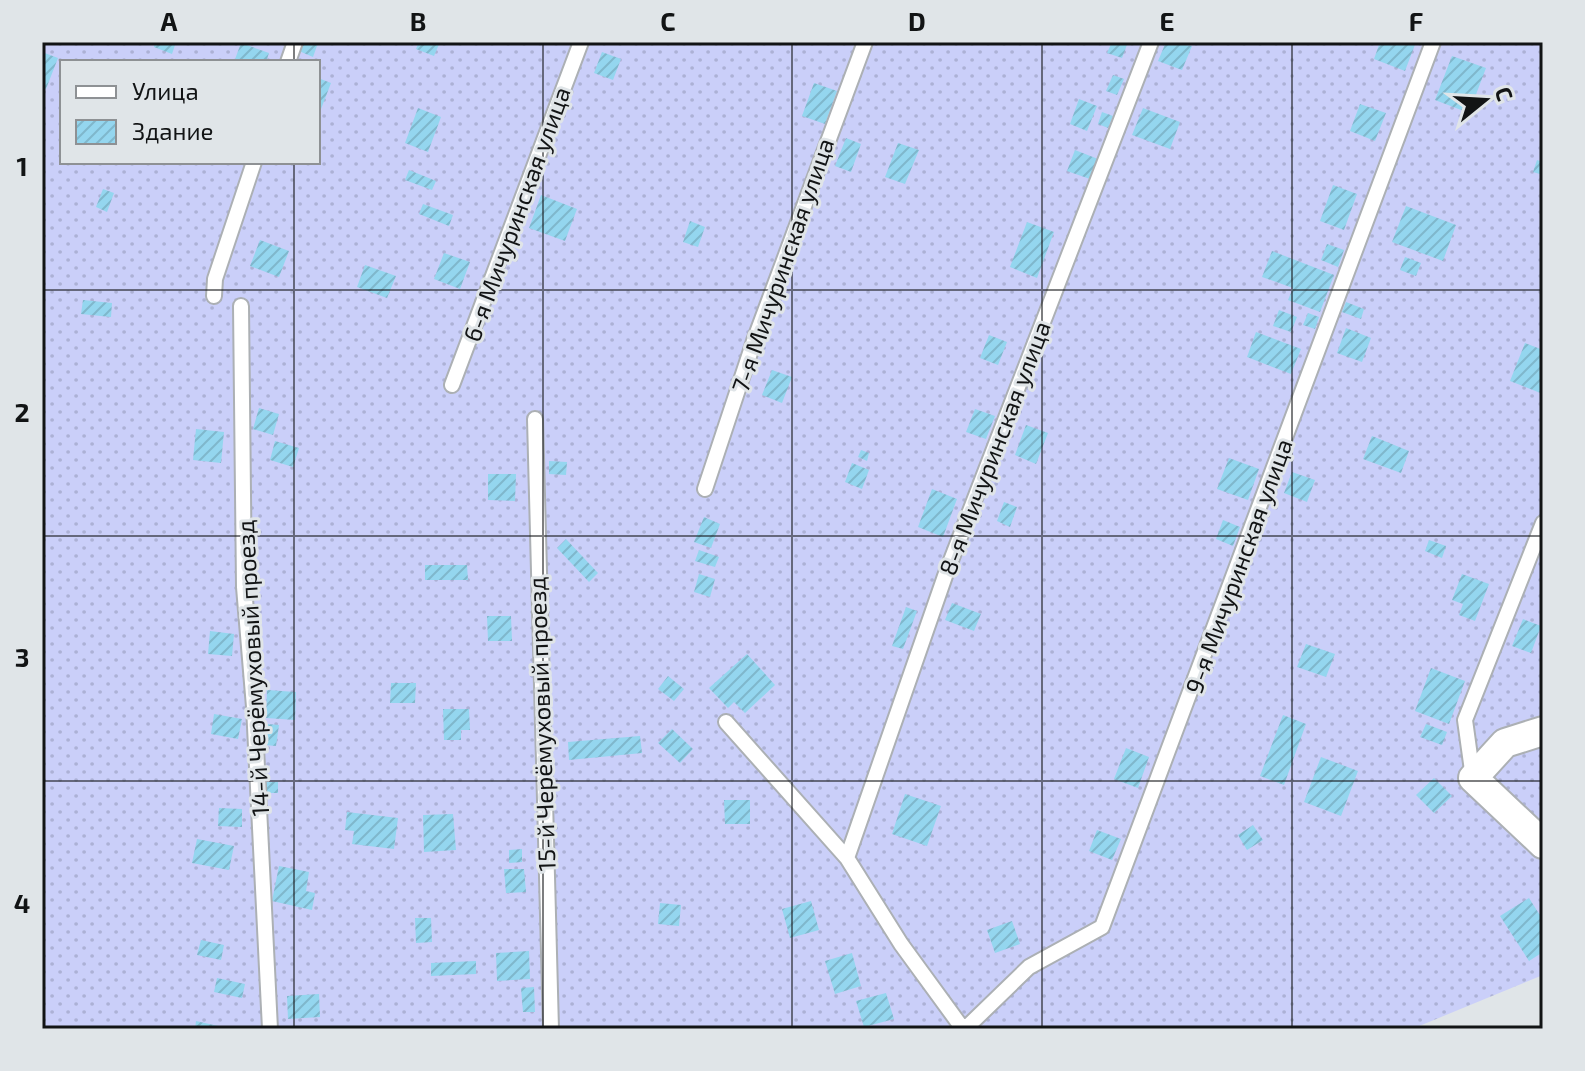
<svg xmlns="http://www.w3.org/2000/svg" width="1585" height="1071" font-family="'Exo 2',sans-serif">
  <defs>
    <pattern id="garden-dots" width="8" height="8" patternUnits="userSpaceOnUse" patternTransform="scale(2)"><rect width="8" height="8" fill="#cacff9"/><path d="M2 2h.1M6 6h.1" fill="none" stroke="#acb1d5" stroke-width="1.8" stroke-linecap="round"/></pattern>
    <pattern id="building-hatch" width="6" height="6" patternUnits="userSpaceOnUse" patternTransform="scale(2)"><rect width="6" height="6" fill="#94d6ef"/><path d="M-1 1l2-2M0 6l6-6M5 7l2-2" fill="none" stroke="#7fb7cc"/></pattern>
  </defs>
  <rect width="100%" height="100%" fill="#e0e5e8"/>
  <!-- garden -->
  <path fill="url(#garden-dots)" fill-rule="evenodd" d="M42 42H1543V975L1412 1029H42ZM62 62H318V162H62Z"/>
  <!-- building -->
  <path fill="url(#building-hatch)" d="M155 42H176L172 54 154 47Z
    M302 42 318 43 313 57 299 51Z
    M419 42H440L434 56 416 49Z
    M1112 42H1128L1122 58 1107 53Z
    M1166 42 1192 46 1182 70 1158 61Z
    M1380 42H1416L1405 71 1374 59Z
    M241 43 269 53 266 62H234Z
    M42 52 58 58 46 89 42 88Z
    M602 52 621 59 613 80 594 73Z
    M1452 56 1486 68 1469 113 1435 100Z
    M1113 75 1124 79 1117 95 1106 91Z
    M318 78 331 83 321 109 318 107Z
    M814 83 837 91 825 124 802 116Z
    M1079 99 1097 106 1087 131 1070 124Z
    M1360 104 1386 113 1375 141 1350 131Z
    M418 108 441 117 428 152 405 143Z
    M1143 108 1180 122 1170 149 1132 135Z
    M1102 112 1113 116 1108 128 1098 124Z
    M846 138 861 144 851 172 835 166Z
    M898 143 919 150 905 184 885 177Z
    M1075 150 1098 159 1090 179 1067 171Z
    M1537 160 1543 162V175L1533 172Z
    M409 170 436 181 432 190 405 180Z
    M1333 185 1357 194 1344 230 1320 221Z
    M103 189 114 193 107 212 96 207Z
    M541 195 577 209 565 241 529 228Z
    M423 204 453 215 449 226 419 214Z
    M1406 206 1456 225 1443 261 1392 242Z
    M690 221 705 227 698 247 683 242Z
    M1027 222 1054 232 1037 278 1010 267Z
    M260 240 289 251 279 277 250 266Z
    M1327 244 1344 250 1338 267 1321 260Z
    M1272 251 1334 275 1320 312 1288 300 1293 288 1262 277Z
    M444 253 470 262 460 289 434 279Z
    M1405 257 1421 263 1416 276 1400 270Z
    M365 265 396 276 387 298 357 287Z
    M83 300 112 303 111 317 81 314Z
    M1346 302 1364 309 1361 319 1342 312Z
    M1279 310 1297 317 1291 332 1273 326Z
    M1308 313 1319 317 1315 329 1303 325Z
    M1346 328 1371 338 1362 362 1337 353Z
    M1256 332 1301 349 1291 374 1247 357Z
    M989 335 1007 342 998 365 980 358Z
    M1525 343 1543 350V394L1510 381Z
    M772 370 792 377 782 403 762 395Z
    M259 408 279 414 273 435 253 429Z
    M975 409 995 416 986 439 966 432Z
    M1026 425 1048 433 1036 464 1015 455Z
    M196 429 224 432 221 463 193 460Z
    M1372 436 1409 451 1401 473 1363 459Z
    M275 441 299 448 293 467 270 460Z
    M861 450 869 453 867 461 858 457Z
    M1229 458 1259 469 1248 500 1217 489Z
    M549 461 567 462 566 475 549 474Z
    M852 463 869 470 862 489 845 482Z
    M1292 472 1315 480 1307 502 1284 493Z
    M488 474H516L515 501 488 500Z
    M932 489 957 499 943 537 918 527Z
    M1004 502 1017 507 1010 527 997 521Z
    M704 517 720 524 711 548 694 542Z
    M1223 520 1240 527 1233 546 1216 539Z
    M566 539 598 573 589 582 557 548Z
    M1429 540 1446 546 1442 558 1425 551Z
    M699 550 719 557 715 567 695 561Z
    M425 565H467L468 580H425Z
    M699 574 715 579 710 597 694 592Z
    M1462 574 1489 584 1475 621 1459 615 1463 604 1452 600Z
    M952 603 981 614 974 631 945 620Z
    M906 607 917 611 903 649 892 646Z
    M487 616H511L512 641H488Z
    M1523 619 1541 626 1531 653 1512 646Z
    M210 631 234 634 232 656 208 654Z
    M1306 644 1335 654 1326 677 1297 667Z
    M747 654 775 685 745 713 734 702 728 708 709 688Z
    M1431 668 1465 681 1449 724 1415 711Z
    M668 676 684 689 674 701 658 689Z
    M391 683H416L415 703H390Z
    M267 690 296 692 295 720 266 718Z
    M443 709H469L470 730H461V740H444Z
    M214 714 242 719 238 739 211 734Z
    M1283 715 1306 724 1284 785 1260 776Z
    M268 724 279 725 276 746 265 745Z
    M1426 724 1447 732 1442 745 1420 737Z
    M672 729 693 749 680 763 658 743Z
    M640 736 642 753 569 760 568 742Z
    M1126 748 1149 757 1138 788 1114 779Z
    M1321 757 1358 771 1341 816 1304 802Z
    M1434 778 1452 796 1434 813 1416 795Z
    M264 782H278V793H265Z
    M905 794 941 806 927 846 892 834Z
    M724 800H750V824H725Z
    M219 808 242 809V827L218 826Z
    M347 812 398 818 394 849 352 844 354 831 345 830Z
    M453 814 456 850 424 852 423 815Z
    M1253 825 1263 840 1247 850 1238 835Z
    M1097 830 1121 839 1112 860 1089 851Z
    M197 839 234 846 229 870 192 863Z
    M522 849V862L509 863V850Z
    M279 866 309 872 306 891 315 893 312 910 272 901Z
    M504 869H524L526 892 506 893Z
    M1529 898 1543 920V952L1529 961 1500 916Z
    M811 901 819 930 790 938 782 909Z
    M660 903 681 905 679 926 658 924Z
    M415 918H431L432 942 416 943Z
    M1012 921 1020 944 995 953 987 930Z
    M201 940 224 945 221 960 197 955Z
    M529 951 530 979 497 981 496 953Z
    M852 953 861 986 835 994 825 961Z
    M476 961V974L431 976V963Z
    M217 978 245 984 242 998 214 992Z
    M534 987 535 1012H523L521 988Z
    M886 993 894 1019 864 1027 856 1001Z
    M319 994 320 1017 288 1019 287 996Z
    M196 1021 227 1028V1029H195Z"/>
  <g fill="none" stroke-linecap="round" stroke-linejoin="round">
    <!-- service casing -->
    <g stroke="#acb0b4" stroke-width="18">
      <path id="service" d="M288 62 295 42
        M214 296 215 279 254 162
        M241 306 244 587 254 707 270 1029
        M452 385 581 42
        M535 419 551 1029
        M705 489 754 341 865 42
        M726 722 847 858 901 944 963 1029
        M1473 778 1465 720 1543 523
        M847 858 945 576 1151 42
        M965 1029 1029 967 1102 927 1433 42"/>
    </g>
    <!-- minor casing -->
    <g stroke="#acb0b4" stroke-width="32">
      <path id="minor" d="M1543 731 1505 743 1473 778 1543 844"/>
    </g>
    <!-- service -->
    <use href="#service" stroke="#fff" stroke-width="14"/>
    <!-- minor -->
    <use href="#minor" stroke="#fff" stroke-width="28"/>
  </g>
  <!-- grid -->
  <path fill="none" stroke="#121415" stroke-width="2" stroke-opacity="0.55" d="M294 42V62M543 42V1029M792 42V1029M1042 42V1029M1292 42V1029M294 162V1029M42 290H1543M42 536H1543M42 781H1543"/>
  <g text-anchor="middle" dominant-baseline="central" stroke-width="6" stroke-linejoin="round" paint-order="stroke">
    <!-- street labels -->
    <g font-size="24" fill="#121415" stroke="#e0e5e8">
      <text transform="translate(516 214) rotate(-70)">6-я Мичуринская улица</text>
      <text transform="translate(782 265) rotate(-71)">7-я Мичуринская улица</text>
      <text transform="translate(994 448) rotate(-69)">8-я Мичуринская улица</text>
      <text transform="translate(1238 566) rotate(-70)">9-я Мичуринская улица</text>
      <text transform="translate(252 668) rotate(-93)">14-й Черёмуховый проезд</text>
      <text transform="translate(541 724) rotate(-92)">15-й Черёмуховый проезд</text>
    </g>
  </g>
  <!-- border -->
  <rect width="1585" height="1071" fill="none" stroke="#e0e5e8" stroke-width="88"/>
  <!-- legend -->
  <rect x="60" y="60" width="260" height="104" fill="#e0e5e8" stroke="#8e9194" stroke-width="2"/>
  <rect x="76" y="86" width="40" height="12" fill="#ffffff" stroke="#8e9194" stroke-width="2"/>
  <text x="132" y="100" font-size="24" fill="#121415">Улица</text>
  <rect x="76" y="120" width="40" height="24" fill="url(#building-hatch)" stroke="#8e9194" stroke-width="2"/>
  <text x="132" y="140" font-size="24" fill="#121415">Здание</text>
  <!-- north arrow -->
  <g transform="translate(1485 100) rotate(72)" stroke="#e0e5e8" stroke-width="6" paint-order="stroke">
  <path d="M0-6L14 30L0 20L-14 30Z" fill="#121415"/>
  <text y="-12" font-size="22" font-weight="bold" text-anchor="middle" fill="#121415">С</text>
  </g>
  <rect x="44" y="44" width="1497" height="983" fill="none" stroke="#121415" stroke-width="3"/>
  <g font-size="26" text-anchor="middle" font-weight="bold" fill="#121415">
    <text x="169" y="31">A</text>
    <text x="418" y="31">B</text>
    <text x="668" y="31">C</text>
    <text x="917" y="31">D</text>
    <text x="1167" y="31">E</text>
    <text x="1416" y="31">F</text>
    <text x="22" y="176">1</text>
    <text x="22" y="422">2</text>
    <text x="22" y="667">3</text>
    <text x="22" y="913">4</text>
  </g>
</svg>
